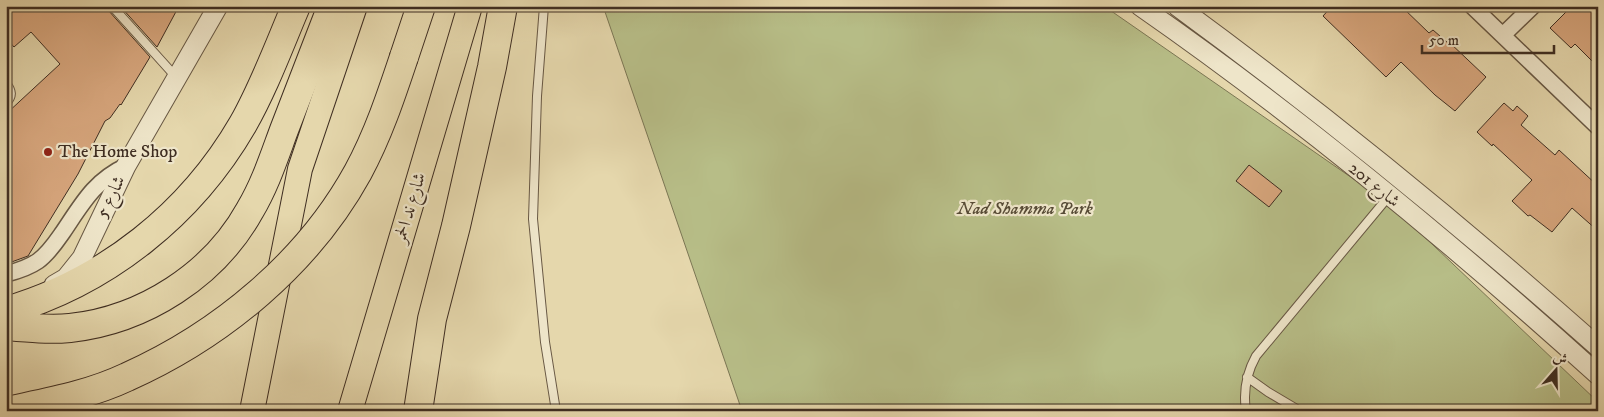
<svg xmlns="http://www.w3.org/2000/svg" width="1604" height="417" font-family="'IM FELL DW Pica',Amiri,serif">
  <rect width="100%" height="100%" fill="#e5d7ac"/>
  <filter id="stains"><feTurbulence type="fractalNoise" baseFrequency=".004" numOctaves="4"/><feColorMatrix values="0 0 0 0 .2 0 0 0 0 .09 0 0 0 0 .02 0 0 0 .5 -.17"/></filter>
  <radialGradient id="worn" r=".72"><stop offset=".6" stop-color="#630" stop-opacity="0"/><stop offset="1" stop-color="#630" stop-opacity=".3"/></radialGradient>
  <!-- green -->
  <path fill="#b7bd87" stroke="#7b7654" d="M603 6H1104L1391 205 1598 402V411H742Z"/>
  <!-- building -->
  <path fill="#d7a67d" stroke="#3f2e22" d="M6 6H106L108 10 150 57 121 105 120 104 110 118 105 121 78 174 28 256 6 264V114L60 64 31 32 14 47 6 38Z
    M120 6H179L157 47Z
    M1332 6H1401L1429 33 1433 30 1448 43 1449 42 1486 77 1455 111 1435 95 1401 62 1386 77 1323 16Z
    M1572 6H1586L1598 18V67L1575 44 1571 48 1550 28Z
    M1504 103 1513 111 1517 106 1528 116 1521 125 1555 155 1559 150 1598 186V231L1572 208 1552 232 1530 215 1528 216 1512 201 1532 180 1493 144 1492 146 1477 132Z
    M1249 165 1282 191 1269 207 1236 181Z"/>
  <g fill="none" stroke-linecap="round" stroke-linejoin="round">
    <!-- service casing -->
    <g stroke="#685844" stroke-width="10">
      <path id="service" d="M112 6 176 77
        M544 6 537 96 533 219 545 342 556 411
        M6 83C12 91 13 96 6 103
        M1247 377 1268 392 1300 411
        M1246 411C1243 391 1246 374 1256 356L1389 196"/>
    </g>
    <!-- minor casing -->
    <g stroke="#685844" stroke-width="18">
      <path id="minor" d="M1472 6 1598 127
        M1503 35 1533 6
        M6 274C18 271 28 268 38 261 49 253 56 242 63 232 82 204 94 181 126 166"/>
    </g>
    <!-- tertiary casing -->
    <g stroke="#685844" stroke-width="21">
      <path id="tertiary" d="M1140 6C1301 118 1453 244 1598 375
        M1177 6C1323 113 1463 227 1598 347
        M54 285 66 278 82 258 126 166 218 6"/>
    </g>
    <!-- primary casing -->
    <g stroke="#3f2e22" stroke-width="26">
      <path id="primary" d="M252 411 300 169 355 6
        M350 411 470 6"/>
    </g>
    <!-- motorway casing -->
    <g stroke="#3f2e22" stroke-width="30">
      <path id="motorway" d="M404 57 421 6
        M6 311C106 282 191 214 243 124 264 87 279 46 296 6
        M6 326C28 328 49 330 70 328 144 320 214 275 250 210 265 185 274 157 284 130 300 89 316 47 332 6
        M418 411 432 319 456 226 492 67 503 6"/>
    </g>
    <!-- service -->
    <use href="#service" stroke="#eee5c9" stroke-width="8"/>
    <!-- minor -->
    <use href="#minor" stroke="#eee5c9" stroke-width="15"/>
    <!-- tertiary -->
    <use href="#tertiary" stroke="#eee5c9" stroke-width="19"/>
    <!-- primary -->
    <use href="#primary" stroke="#e5d7ac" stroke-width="24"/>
    <!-- motorway -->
    <use href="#motorway" stroke="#e5d7ac" stroke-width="28"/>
    <!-- motorway-bridge casing -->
    <g stroke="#3f2e22" stroke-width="30" stroke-linecap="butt">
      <path id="motorway-bridge" d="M7 411C48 402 89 395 127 377 221 335 308 263 358 172 378 135 391 96 404 57"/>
    </g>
    <!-- motorway-bridge -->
    <use href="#motorway-bridge" stroke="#e5d7ac" stroke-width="28"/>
  </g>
  <!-- markers -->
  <circle fill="#8f2418" stroke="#eee5c9" stroke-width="2" cx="48" cy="152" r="5"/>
  <g text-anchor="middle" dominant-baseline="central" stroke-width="4.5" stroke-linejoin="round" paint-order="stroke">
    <!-- poi labels -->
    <g font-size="18" fill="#3f2e22" stroke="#eee5c9" text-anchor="start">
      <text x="58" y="152">The Home Shop</text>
    </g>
    <!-- street labels -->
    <g font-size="18" fill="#3f2e22" stroke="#eee5c9">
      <text transform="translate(1374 185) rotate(39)">شارع 201</text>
      <text transform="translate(111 197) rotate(-64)">شارع 5</text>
      <text transform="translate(410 208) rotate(-73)">شارع ند الحمر</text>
    </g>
    <!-- park labels -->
    <g font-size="18" font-style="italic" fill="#574b36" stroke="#eee5c9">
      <text x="1025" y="209">Nad Shamma Park</text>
    </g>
  </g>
  <!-- margin -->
  <rect width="1604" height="417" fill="none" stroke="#e5d7ac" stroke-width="25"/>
  <rect x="8" y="8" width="1589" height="402" fill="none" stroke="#3f2e22" stroke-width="2.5"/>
  <rect x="12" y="12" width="1579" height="392" fill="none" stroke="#3f2e22"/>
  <!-- north arrow -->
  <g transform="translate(1556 370) rotate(20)" stroke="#eee5c9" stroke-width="4" paint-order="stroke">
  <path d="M0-4L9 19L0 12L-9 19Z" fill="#3f2e22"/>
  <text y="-8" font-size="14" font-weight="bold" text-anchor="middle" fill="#3f2e22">ش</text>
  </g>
  <!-- scale -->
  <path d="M1422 45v8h132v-8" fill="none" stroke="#3f2e22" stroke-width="2.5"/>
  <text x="1429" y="45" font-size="15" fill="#3f2e22" stroke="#eee5c9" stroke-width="4" paint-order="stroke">50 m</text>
  <rect width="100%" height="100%" filter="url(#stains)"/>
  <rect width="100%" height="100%" fill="url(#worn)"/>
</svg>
